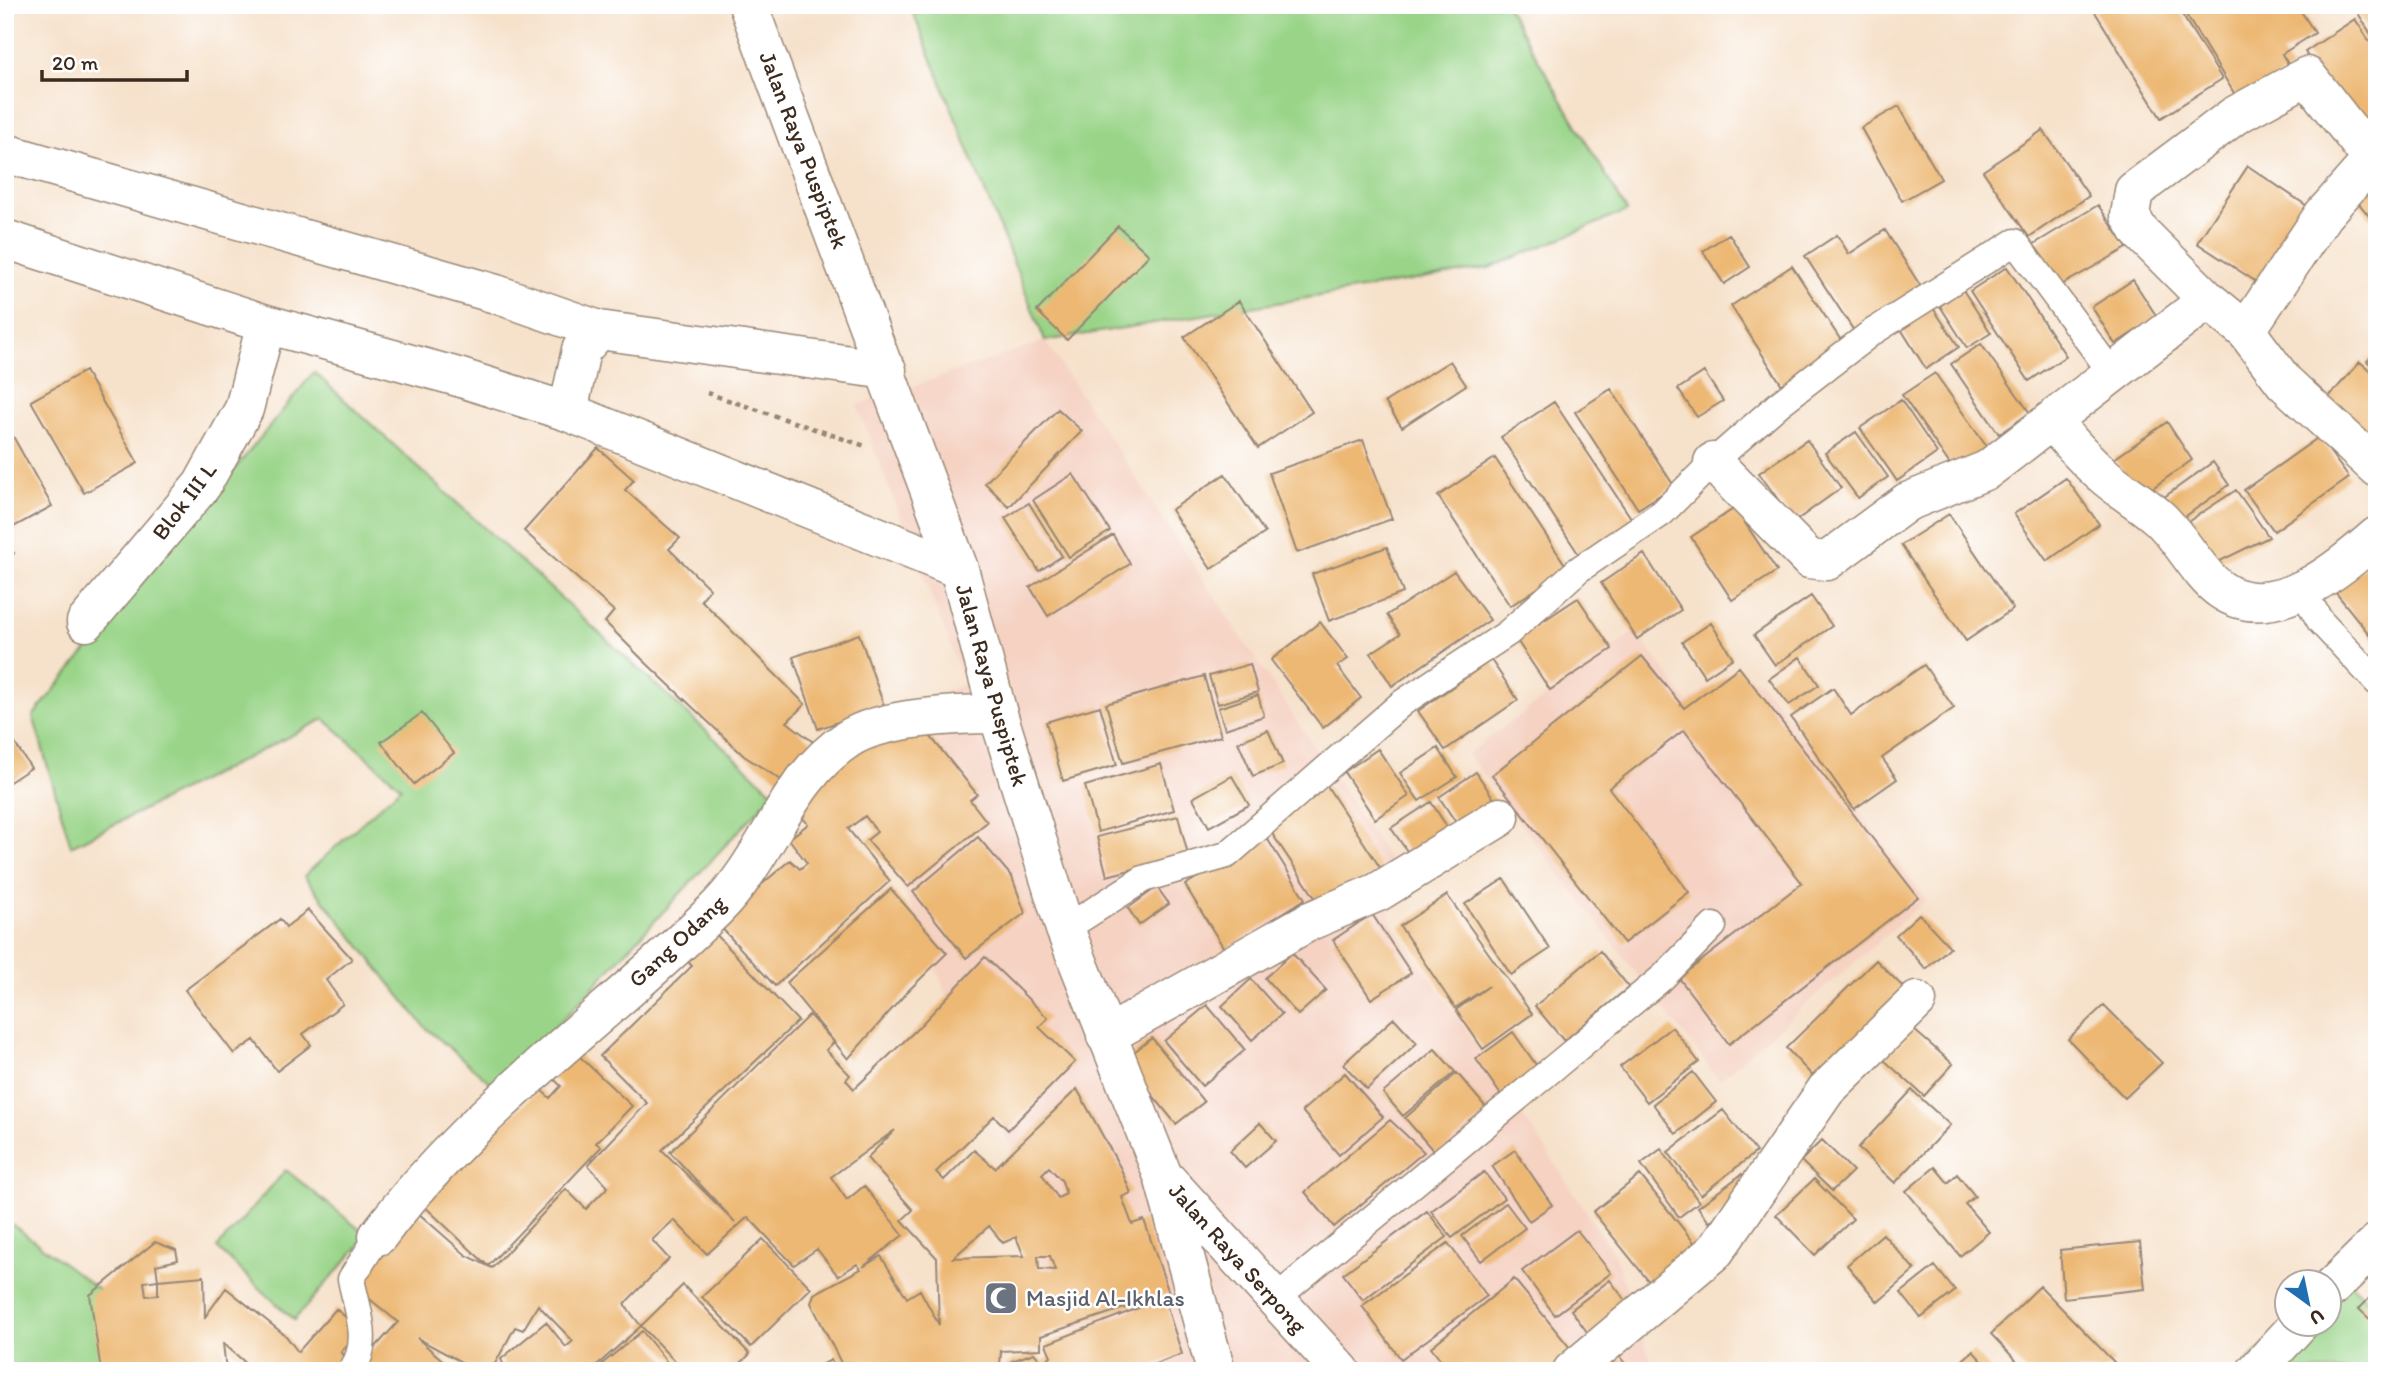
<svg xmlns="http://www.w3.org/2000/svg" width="2382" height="1376" font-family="Itim,sans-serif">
  <rect width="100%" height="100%" fill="#fff"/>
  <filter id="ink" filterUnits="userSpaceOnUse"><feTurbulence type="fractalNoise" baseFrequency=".0143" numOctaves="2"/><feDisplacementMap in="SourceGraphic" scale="14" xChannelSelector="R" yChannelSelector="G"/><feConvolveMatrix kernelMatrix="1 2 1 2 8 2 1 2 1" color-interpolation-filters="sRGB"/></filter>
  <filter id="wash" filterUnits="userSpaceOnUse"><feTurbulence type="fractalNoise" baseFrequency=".00686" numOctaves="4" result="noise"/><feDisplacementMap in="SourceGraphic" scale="28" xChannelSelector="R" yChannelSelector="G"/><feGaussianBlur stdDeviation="1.57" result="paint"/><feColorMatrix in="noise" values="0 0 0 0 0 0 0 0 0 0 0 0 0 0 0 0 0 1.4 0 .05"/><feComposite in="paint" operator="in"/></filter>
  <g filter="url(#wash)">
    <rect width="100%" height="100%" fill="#f6e1ca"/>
    <!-- built -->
    <path fill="#f5d2c2" d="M1045 341 1393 866 1389 918 1466 1028 1615 1256 1655 1371H1083L1031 1233 1036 1210 836 728 965 684 857 405Z
      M1636 631 1688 702 1734 670 1760 681 1926 900 1719 1080 1467 754Z"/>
    <!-- green -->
    <path fill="#99d488" stroke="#6a7f53" stroke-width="2" d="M910 5H1506L1627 211 1489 268 1045 341Z
      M314 372 774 793 498 1089 425 1027 304 876 401 787 324 719 71 846 33 716Z
      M286 1170 368 1236 294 1320 217 1248Z
      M5 1219 99 1290 120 1371H5Z
      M2339 1274 2377 1309V1371H2238L2287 1323 2330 1324V1283Z"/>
    <g id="blocks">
      <!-- building -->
      <path fill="#edb873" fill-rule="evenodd" d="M2106 5H2176L2222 79 2161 118 2095 12Z
        M2180 5H2297L2315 33 2282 54 2291 69 2239 101Z
        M2353 5H2377V44Z
        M2355 19 2377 53V123L2357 136 2305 52Z
        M1899 106 1941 179 1902 201 1861 128Z
        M2043 130 2089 196 2029 237 1983 171Z
        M2248 166 2313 210 2261 285 2197 243Z
        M2377 183V226L2356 200Z
        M2098 205 2127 248 2056 288 2026 249Z
        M1118 226 1149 255 1067 340 1037 311Z
        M1885 230 1923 290 1856 334 1805 256 1837 235 1849 254Z
        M1729 234 1750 267 1724 284 1703 251Z
        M1792 266 1844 345 1782 385 1731 306Z
        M2007 267 2066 356 2029 381 1970 291Z
        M2133 280 2157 317 2115 344 2092 307Z
        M1963 290 1991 333 1967 348 1940 306Z
        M1239 301 1312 412 1258 448 1184 337Z
        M1933 308 1959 347 1926 369 1901 329Z
        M1981 344 2030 413 1999 434 1951 364Z
        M2377 352V371L2367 361Z
        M1450 361 1466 385 1402 427 1385 402Z
        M2360 362 2377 376V460L2318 409Z
        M85 371 138 463 84 493 31 401Z
        M1704 372 1723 401 1697 417 1678 389Z
        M1935 373 1991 453 1958 476 1902 395Z
        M1611 389 1674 486 1638 509 1575 412Z
        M1901 400 1937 453 1897 481 1860 428Z
        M1554 402 1637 527 1584 562 1501 437Z
        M1058 409 1082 431 1009 507 985 483Z
        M5 422 52 506 10 529 5 520Z
        M2167 422 2192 460 2141 496 2114 459Z
        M1856 432 1888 477 1858 498 1825 453Z
        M2319 437 2349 478 2274 531 2244 490Z
        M1363 440 1392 519 1297 553 1269 473Z
        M1807 440 1841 488 1794 522 1759 473Z
        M598 448 634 480 625 490 680 538 669 549 710 589 701 600 805 704 787 722 817 745 789 785 744 756 642 659 605 622 614 611 524 531Z
        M1495 458 1568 569 1510 606 1438 496Z
        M2213 462 2229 485 2176 523 2160 500Z
        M1073 474 1110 531 1069 557 1033 500Z
        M1225 474 1265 533 1211 569 1171 510Z
        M2066 478 2099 524 2047 561 2014 514Z
        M2236 490 2269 537 2214 564 2186 523Z
        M1029 503 1062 556 1039 571 1005 518Z
        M1735 508 1777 571 1732 600 1691 537Z
        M1949 514 2013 609 1966 641 1901 545Z
        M1113 535 1130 564 1048 616 1030 587Z
        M5 545 14 553 5 563Z
        M1387 547 1403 593 1329 621 1312 574Z
        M1644 554 1681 610 1637 639 1601 583Z
        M2371 563 2377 570V644L2332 588Z
        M1454 571 1490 620 1392 686 1371 653 1400 634 1387 615Z
        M1811 596 1832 626 1775 665 1754 635Z
        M1578 598 1612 649 1550 690 1516 639Z
        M1320 622 1348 659 1337 666 1361 698 1323 728 1271 660Z
        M1711 623 1733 658 1705 677 1682 642Z
        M859 634 884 706 818 729 793 657Z
        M1642 656 1684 708 1739 667 1918 897 1729 1044 1679 978 1802 883 1684 730 1609 788 1689 892 1624 943 1492 775Z
        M1800 657 1819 685 1789 705 1769 679Z
        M1491 660 1518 700 1445 750 1418 711Z
        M1250 664 1258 692 1218 704 1209 676Z
        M1924 665 1954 708 1882 758 1897 779 1854 809 1791 717 1833 688 1851 715Z
        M1204 676 1221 736 1123 763 1106 704Z
        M1258 695 1264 716 1225 729 1218 708Z
        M1100 706 1117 765 1063 781 1046 722Z
        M422 713 454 753 414 784 381 742Z
        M1268 730 1283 764 1253 776 1238 742Z
        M926 731 977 794 970 800 987 822 908 887 867 840 877 832 865 816 848 829 890 881 775 986 717 923 790 860 800 869 807 863 789 839 808 824 797 811 854 746Z
        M8 733 31 768 5 785V735Z
        M1438 748 1457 777 1419 801 1400 773Z
        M1378 749 1409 796 1375 819 1344 772Z
        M1161 764 1174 810 1098 832 1085 786Z
        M1476 772 1500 808 1463 833 1439 797Z
        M1232 776 1249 805 1209 827 1193 798Z
        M1327 786 1381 869 1322 908 1267 826Z
        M1431 802 1455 839 1416 864 1391 828Z
        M1178 816 1188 855 1107 876 1097 837Z
        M1265 835 1305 899 1225 950 1185 885Z
        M978 837 1012 877 1025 913 966 958 913 892Z
        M1504 879 1550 949 1511 975 1465 904Z
        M1157 887 1169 904 1139 925 1128 908Z
        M891 889 947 953 906 993 848 1059 786 983Z
        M1447 895 1532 1014 1483 1049 1456 1010 1489 986 1455 1008 1400 926Z
        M308 910 352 959 326 980 343 1004 303 1034 311 1045 277 1071 254 1040 234 1054 185 990 280 919 286 927Z
        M1372 914 1411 973 1371 999 1333 940Z
        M1919 914 1950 947 1926 969 1896 935Z
        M711 929 798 1021 662 1150 735 1222 670 1152 809 1015 834 1042 826 1050 850 1075 846 1080 854 1089 917 1029 985 957 1048 1018 1039 1027 1075 1062 1008 1130 994 1116 936 1172 944 1180 974 1150 995 1168 1077 1089 1121 1169 1131 1193 1122 1197 1132 1224 1144 1220 1169 1293 1041 1336V1349L1001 1351 1000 1365 989 1371H845L811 1303 814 1294 861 1269 857 1264 838 1276 817 1249 794 1265 748 1217 707 1254 674 1220 652 1240 669 1259 624 1304 641 1326 595 1367 598 1371H506L501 1359 546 1322 566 1347 573 1341 538 1305 523 1330 515 1327 491 1371H478L417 1338 455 1371H354L398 1322 355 1287 418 1213 466 1255 492 1268 566 1189 586 1209 608 1187 588 1165 647 1103 600 1056 692 966 683 956ZM895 1130 867 1158 913 1210 902 1220 937 1258 939 1325 920 1290 907 1298 881 1256 863 1267 903 1235 864 1186 847 1200 831 1177ZM1049 1167 1062 1181 1066 1194 1058 1198 1042 1174ZM989 1226 1003 1243 1016 1237 1024 1256 953 1258ZM1038 1256H1050L1055 1270 1039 1269Z
        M1600 951 1629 987 1564 1041 1535 1006Z
        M1292 953 1326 990 1298 1015 1265 978Z
        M1876 960 1913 997 1822 1086 1786 1048Z
        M1251 979 1282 1014 1252 1040 1222 1006Z
        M1207 1005 1245 1050 1202 1086 1164 1041Z
        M2104 1005 2162 1063 2125 1098 2068 1039Z
        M1394 1018 1417 1043 1367 1089 1343 1064Z
        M1672 1027 1699 1062 1647 1102 1620 1067Z
        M1913 1029 1953 1064 1924 1096 1884 1060Z
        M1513 1032 1539 1069 1501 1095 1476 1059Z
        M1152 1038 1204 1102 1176 1124 1124 1060Z
        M1435 1049 1455 1072 1403 1116 1383 1093Z
        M577 1054 632 1106 596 1143 601 1147 488 1266 421 1203 540 1089 550 1098 561 1086 552 1077Z
        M1693 1072 1716 1102 1676 1134 1653 1104Z
        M1345 1073 1383 1117 1339 1155 1302 1111Z
        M1457 1073 1489 1111 1437 1155 1405 1118Z
        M1912 1090 1950 1125 1895 1183 1858 1148Z
        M1723 1110 1756 1152 1701 1195 1668 1152Z
        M1390 1120 1424 1152 1334 1227 1305 1192Z
        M1260 1123 1276 1141 1245 1168 1230 1151Z
        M1822 1140 1853 1171 1832 1191 1801 1161Z
        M1661 1149 1699 1202 1679 1217 1641 1164Z
        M1515 1150 1552 1205 1529 1221 1492 1166Z
        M1935 1167 1948 1183 1957 1174 1975 1196 1965 1204 1989 1232 1960 1256 1906 1191Z
        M1484 1172 1504 1198 1452 1238 1431 1211Z
        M1742 1174 1753 1191 1709 1222 1698 1207Z
        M1640 1175 1705 1256 1659 1294 1593 1212Z
        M1814 1179 1853 1219 1815 1255 1776 1215Z
        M1506 1203 1525 1228 1481 1261 1462 1236Z
        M1427 1211 1447 1237 1363 1300 1343 1274Z
        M1577 1230 1611 1273 1555 1315 1522 1271Z
        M1883 1234 1915 1270 1878 1302 1847 1265Z
        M763 1239 811 1288 751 1347 702 1297Z
        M155 1242 176 1250 178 1260 156 1265 158 1280 144 1282 146 1296 158 1295V1280L204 1276 205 1317 226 1288 286 1336 298 1352 336 1309 361 1330 341 1352 353 1365 346 1371H242L249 1366 223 1343 226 1371H101L90 1295Z
        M2140 1242 2145 1289 2064 1298 2060 1250Z
        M1448 1243 1487 1296 1401 1359 1362 1306Z
        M1935 1266 1955 1291 1921 1318 1901 1293Z
        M1514 1279 1575 1354 1555 1371H1450L1431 1347Z
        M1610 1280 1633 1311 1593 1340 1571 1310Z
        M683 1285 750 1354 733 1371H684L641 1326Z
        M2040 1286 2114 1362 2105 1371H2026L1991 1334Z
        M2377 1290V1326L2359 1309Z
        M1164 1298 1182 1354 1153 1365 1154 1371H1000L1012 1361 1034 1353 1042 1362 1051 1356 1046 1344Z
        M642 1331 674 1371H607L602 1364Z
        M1973 1351 1991 1371H1950Z
        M1616 1352 1631 1371H1593Z
        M831 1360 836 1371H810Z"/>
    </g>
  </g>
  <g filter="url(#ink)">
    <use href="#blocks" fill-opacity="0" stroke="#988674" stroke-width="2"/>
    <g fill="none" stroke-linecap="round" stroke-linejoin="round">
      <!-- lane casing -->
      <g stroke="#988674" stroke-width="29">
        <path id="lane" d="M2303 591 2320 621 2377 682
          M1065 929 1143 879 1227 855 1402 703 1508 633 1578 570 1662 513 1713 462 1779 404 1871 333 2015 242 2112 373
          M1275 1299 1663 977 1713 926
          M351 1371C372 1343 357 1310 351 1279L378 1236"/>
      </g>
      <!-- street casing -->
      <g stroke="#988674" stroke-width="41">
        <path id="street" d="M748 5 959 569 998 714 1065 929 1163 1176 1216 1371
          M5 153 496 294 599 330 887 370
          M2372 159 2307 76 2234 116 2134 191 2130 215 2139 231 2208 300 2246 331 2284 382 2377 468
          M5 239 266 324 458 377 568 412 959 569
          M2246 331 2323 215 2377 154
          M568 412 581 350 599 330
          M2051 421C2068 439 2084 459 2103 475 2120 490 2141 502 2158 517 2180 536 2199 575 2221 590 2273 626 2340 568 2377 536
          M1713 462 1809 559 1827 561 1907 502 1987 470 2208 300
          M86 622 202 485 244 409 266 324
          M1106 1036 1310 921 1378 892 1500 817
          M1168 1181 1341 1371
          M378 1236C473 1108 604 1019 716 909 767 859 787 778 848 739 881 717 959 714 998 714
          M2330 1289 2377 1243
          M1572 1371 1715 1251 1826 1090 1917 1001
          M2256 1371 2299 1324"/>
      </g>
      <!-- path -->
      <path stroke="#988674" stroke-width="4.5" stroke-dasharray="5 5" stroke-linecap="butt" d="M707 393 865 446"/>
      <!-- lane -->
      <use href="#lane" stroke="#fff" stroke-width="26"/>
      <!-- street -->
      <use href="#street" stroke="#fff" stroke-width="38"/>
    </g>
  </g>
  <!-- icons -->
  <defs>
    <g id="mosque-square" transform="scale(1.75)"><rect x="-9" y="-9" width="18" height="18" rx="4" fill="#6b7280" stroke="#fff"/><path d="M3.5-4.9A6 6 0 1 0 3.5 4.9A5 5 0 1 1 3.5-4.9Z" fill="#fff"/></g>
  </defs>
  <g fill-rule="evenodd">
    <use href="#mosque-square" x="1001" y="1298"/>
  </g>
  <g text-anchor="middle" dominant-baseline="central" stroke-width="5" stroke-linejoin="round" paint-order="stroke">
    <!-- street labels -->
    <g font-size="23" fill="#3b2a1e" stroke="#fff">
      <text transform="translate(804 150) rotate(69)">Jalan Raya Puspiptek</text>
      <text transform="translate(184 501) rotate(-53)">Blok III L</text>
      <text transform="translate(992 685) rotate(74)">Jalan Raya Puspiptek</text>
      <text transform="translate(677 941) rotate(-43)">Gang Odang</text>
      <text transform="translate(1238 1258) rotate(48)">Jalan Raya Serpong</text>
    </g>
    <!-- worship labels -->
    <g font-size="23" fill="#5b616d" stroke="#fff" text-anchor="start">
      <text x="1026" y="1298">Masjid Al-Ikhlas</text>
    </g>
  </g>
  <!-- margin -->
  <rect width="2382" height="1376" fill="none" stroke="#fff" stroke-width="28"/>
  <!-- north arrow -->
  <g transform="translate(2308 1303) rotate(147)"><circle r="33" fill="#ffffff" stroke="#b1aaa5" stroke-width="2"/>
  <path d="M0-5L12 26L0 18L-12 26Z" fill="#1f6fb2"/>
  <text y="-10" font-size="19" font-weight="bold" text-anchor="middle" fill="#3b2a1e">U</text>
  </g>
  <!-- scale -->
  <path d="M42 70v10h145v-10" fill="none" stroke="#3b2a1e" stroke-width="3.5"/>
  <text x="52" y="70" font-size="21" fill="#3b2a1e" stroke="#ffffff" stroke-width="5" paint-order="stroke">20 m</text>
</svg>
